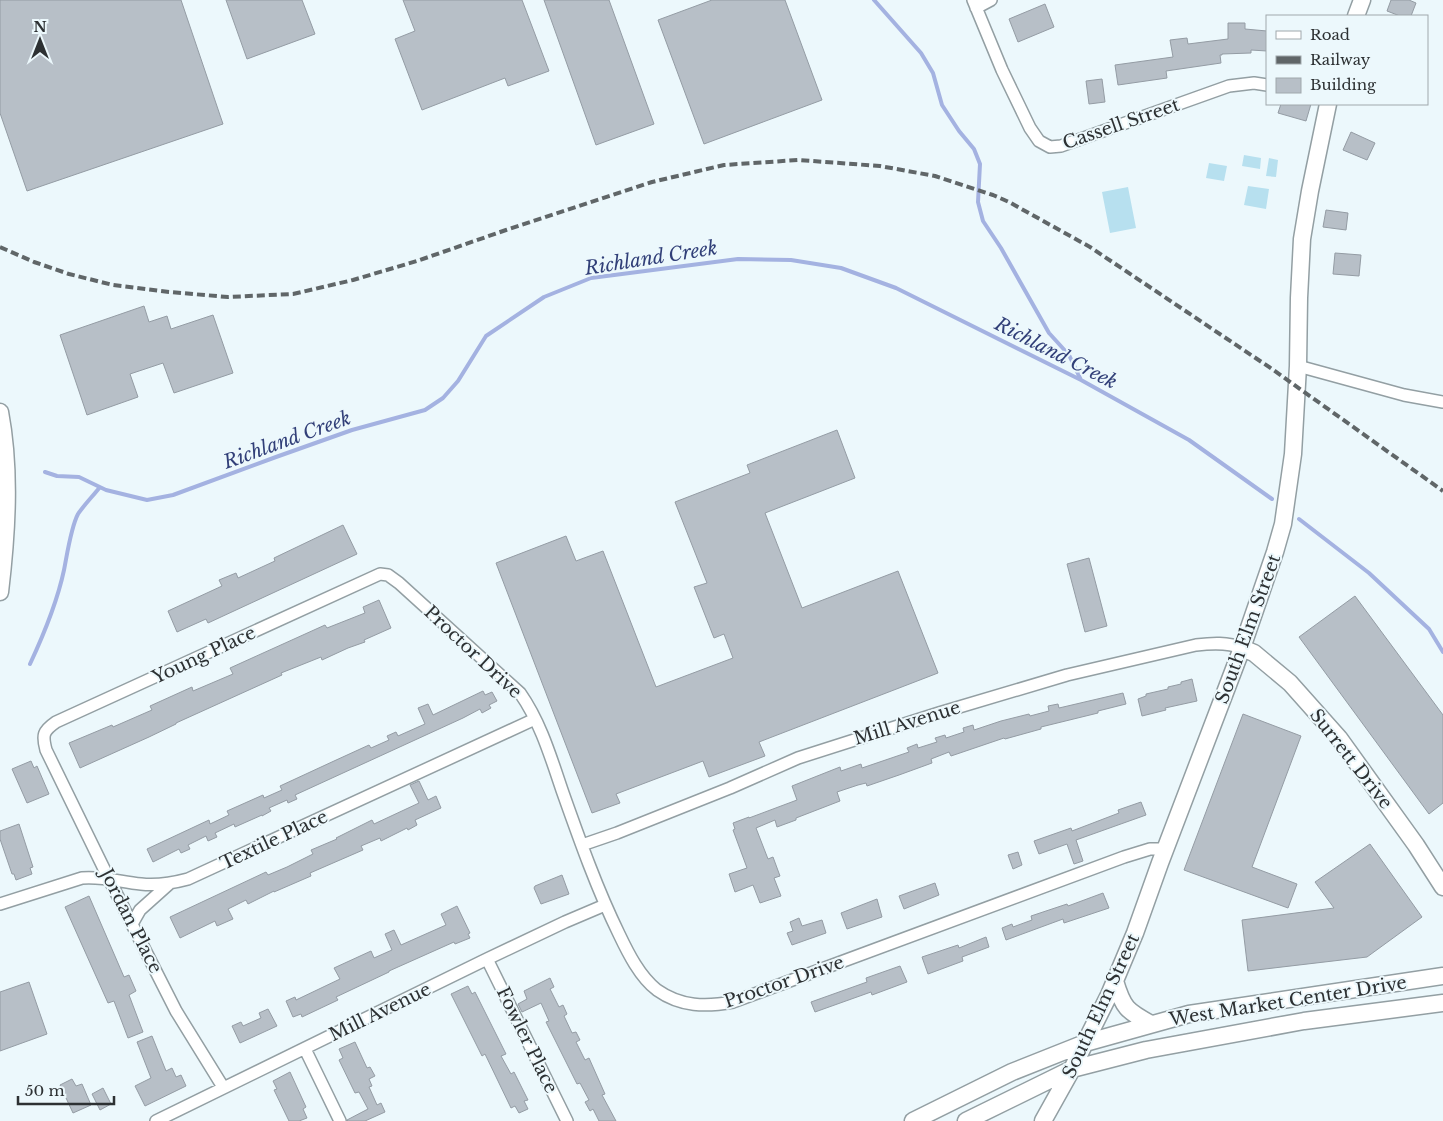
<svg xmlns="http://www.w3.org/2000/svg" width="1443" height="1121" font-family="'Libre Baskerville',serif">
  <rect width="100%" height="100%" fill="#ecf8fc"/>
  <!-- green -->
  <path fill="#b7e0ef" d="M1244 155 1261 158 1260 169 1242 166Z
    M1269 158 1278 160 1276 177 1266 176Z
    M1209 163 1227 166 1224 181 1206 178Z
    M1248 186 1269 189 1266 209 1244 205Z
    M1128 187 1136 228 1110 233 1102 192Z"/>
  <g fill="none" stroke-linecap="round" stroke-linejoin="round">
    <!-- stream -->
    <path stroke="#a4b2e1" stroke-width="4" d="M874 0 921 53 933 73 942 105 959 131 974 149 980 164 978 202 983 221 1001 248 1049 333 1069 355 1081 380
      M45 472 57 476 79 477 106 490 147 500 173 495 276 457 352 430 425 410 443 398 458 381 486 336 544 297 591 278 738 259 791 260 841 268 896 288 1081 380 1189 440 1272 499
      M1299 519 1369 573 1429 629 1443 652
      M30 664C44 634 57 603 64 570 67 555 71 527 78 514 84 505 93 496 100 487"/>
  </g>
  <!-- building -->
  <path fill="#b7bfc7" stroke="#949ca4" d="M0 0H181L223 124 27 191 0 113Z
    M226 0H302L315 34 247 59Z
    M403 0H522L549 71 508 86 505 78 422 110 395 39 415 31Z
    M544 0H609L654 124 596 145Z
    M712 0H785L822 100 704 144 658 20Z
    M1391 0H1409L1416 3 1411 16H1400L1387 11Z
    M1045 4 1054 27 1018 42 1009 19Z
    M1228 23H1245V29L1267 31V51L1251 50V53L1222 54V55H1220L1221 63 1166 71 1167 78 1118 85 1115 65 1173 57 1170 40 1187 38 1188 44 1228 39Z
    M1102 79 1105 102 1089 104 1086 81Z
    M1281 104H1311L1306 121 1278 113Z
    M1351 132 1375 143 1367 160 1343 150Z
    M1326 210 1348 213 1346 230 1323 227Z
    M1335 253 1361 255 1359 276 1333 274Z
    M144 306 149 322 167 316 171 329 213 315 233 373 174 393 163 363 130 374 138 397 87 415 60 335Z
    M837 430 855 478 765 513 802 608 898 571 938 673 759 742 765 756 709 777 703 761 616 794 620 803 592 813 496 563 566 536 576 561 603 551 656 687 733 658 724 634 714 638 694 587 707 583 675 502 750 473 747 465Z
    M343 525 357 554 208 623 206 619 177 632 168 611 222 586 219 580 236 573 238 578 275 561 274 558Z
    M1089 558 1107 626 1085 632 1067 564Z
    M1355 596 1443 715V803L1429 814 1299 637Z
    M379 600 391 628 364 640 365 642 348 648 322 660 321 657 281 673 282 675 176 723V724L149 737 80 768 69 743 112 725 113 727 152 710 150 706 192 687 193 691 233 674 230 668 325 625 327 628 365 613 363 607Z
    M1192 679 1197 701 1165 708 1166 710 1142 716 1138 699 1146 696V694L1168 689V687L1181 684V682Z
    M483 691 485 695 492 692 497 701 489 705 491 708 482 713 480 709 463 718 295 795 297 799 288 803 287 800 269 808 271 811 262 816V815L235 827 234 824 215 833 217 837 208 841 206 836 188 845 190 849 181 853 179 849 153 862 147 849 209 820 210 824 229 815 227 811 263 795 264 798 282 790 280 786 334 761 369 745 371 748 389 740 387 736 396 732 398 736 425 724 418 708 428 704 433 715Z
    M1123 693 1126 704 1098 711V713L1041 727V729L1005 739 1004 738 951 756 949 752 931 759 932 763 899 775 867 786 866 783 858 785 837 792 840 801 796 818V820L777 827 775 820 756 828 768 859 773 857 780 876 774 878 781 896 760 903 753 885 735 892 729 874 747 868 733 830 735 829 733 823 749 817V818L797 800 792 786 840 767 841 771 861 764 862 768 909 752 907 748 917 744 918 748 937 742 935 738 945 735 946 738 964 732 963 728 973 725 974 730 1001 721 1029 714 1030 716 1049 711 1048 706 1058 704 1059 708Z
    M1243 714 1301 736 1252 867 1297 884 1288 908 1184 870Z
    M31 761 34 768 37 766 49 794 27 803 12 769Z
    M419 781 428 800 436 796 441 808 415 820 417 825 408 830 407 828 381 841 380 838 361 846 363 850 310 873 311 876 274 892V891L248 904 246 900 228 909 233 919 217 926 215 921 180 938 170 917 266 872 268 875 287 867 313 854 311 850 337 839 336 838 372 820 374 824 419 803 410 785Z
    M1141 802 1146 815 1076 840 1083 861 1074 864 1067 844 1039 854 1034 841 1071 828 1072 831 1119 813 1118 810Z
    M19 824 33 867 30 868 32 874 16 880 14 874H12L0 839V831Z
    M1370 844 1422 917 1367 957 1248 971 1242 920 1334 908 1315 882Z
    M1018 852 1022 865 1013 869 1008 855Z
    M562 875 569 894 541 904 534 888 535 886Z
    M935 883 939 895 904 909 899 896Z
    M1103 893 1109 908 1064 923 1063 919 1006 940 1002 928 1012 924 1013 927 1032 920 1031 916 1067 904 1068 906Z
    M89 896 124 977 129 975 136 991 129 995 143 1032 128 1038 114 1001 108 1003 65 907Z
    M877 899 882 917 847 929 841 913Z
    M457 906 470 933 468 934 470 938 455 944 454 942 389 971V972L336 997 338 1000 302 1017 301 1014 293 1017 286 1001 295 997 296 1000 340 979 334 968 371 951 374 958 392 950 385 934 394 930 401 945 446 925 441 914Z
    M799 918 802 926 822 920 826 933 792 945 787 933 793 931 790 922Z
    M986 937 989 947 962 957 963 961 928 974 922 957 958 945 959 948Z
    M900 966 907 982 872 995 871 992 815 1012 811 1002 867 982 866 978Z
    M550 978 554 987 550 989 559 1007 563 1005 567 1014 564 1016 572 1033 576 1032 580 1040 576 1042 585 1060 589 1058 605 1094 602 1095 616 1121H599L593 1109 590 1111 585 1102 589 1100 580 1083 577 1084 546 1022 549 1021 541 1003 522 1012 518 1004 527 999 524 991Z
    M29 982 47 1034 0 1051V992Z
    M468 986 472 994 475 992 506 1054 501 1056 511 1074 514 1072 528 1100 524 1101 528 1109 519 1113 515 1106 511 1108 485 1054 482 1056 451 994Z
    M268 1009 277 1026 240 1043 232 1026 241 1022 243 1026 261 1018 259 1013Z
    M152 1036 166 1071 172 1068 176 1077 181 1075 186 1086 145 1106 135 1086 151 1078 137 1042Z
    M355 1042 367 1068 370 1067 375 1076 369 1079 372 1086 369 1087 377 1105 381 1103 385 1112 365 1121H348L347 1120 368 1109 359 1092 355 1093 339 1060 343 1058 339 1049Z
    M290 1072 306 1107 303 1109 307 1118 299 1121H289L274 1090 277 1089 273 1081Z
    M72 1079 76 1086 82 1084 91 1105 73 1113 60 1085Z
    M103 1088 111 1104 100 1110 92 1094Z"/>
  <g fill="none" stroke-linecap="round" stroke-linejoin="round">
    <!-- street casing -->
    <g stroke="#939fa3" stroke-width="14">
      <path id="street" d="M973 0 1002 70 1030 128 1039 141 1050 147 1061 146 1229 86 1254 83 1267 85
        M976 8 991 0
        M1298 366 1404 395 1443 402
        M582 845 617 833 730 788 798 758 939 713 1067 675 1196 645C1212 643 1228 642 1242 648
        M0 904 82 878C102 876 121 882 141 884 157 886 173 883 188 879L535 719
        M132 924 140 910 169 884
        M487 959 567 1121
        M305 1049 340 1121
        M223 1087 176 1011 109 879 46 750C42 735 43 731 56 722L380 574 388 575 399 583 520 693C541 723 551 758 563 793 580 841 597 889 619 934 628 953 640 977 657 990 681 1007 706 1007 733 1002L1124 857 1150 849H1165
        M156 1121 487 959 565 922 605 905"/>
    </g>
    <!-- secondary casing -->
    <g stroke="#939fa3" stroke-width="19">
      <path id="secondary" d="M1356 16 1362 0
        M0 412C11 470 7 533 0 592
        M1242 648 1254 653 1290 683 1339 738 1416 845 1443 887
        M1115 981C1123 1008 1127 1011 1151 1024
        M913 1121 1012 1072 1085 1043 1189 1014 1443 976
        M966 1121 1072 1069 1146 1050 1304 1021 1443 1003
        M1043 1121 1072 1069 1109 995 1135 933 1160 863 1242 648 1275 552 1283 524 1293 454 1298 366 1299 298 1302 239 1310 191 1328 104"/>
    </g>
    <!-- street -->
    <use href="#street" stroke="#fff" stroke-width="11"/>
    <!-- secondary -->
    <use href="#secondary" stroke="#fff" stroke-width="16"/>
    <!-- rail -->
    <path stroke="#606668" stroke-width="4" stroke-dasharray="8 4" stroke-linecap="butt" d="M0 247 34 262 69 274 113 285 169 292 228 297 293 294 353 280 417 261 506 230 652 182 724 165 798 160 880 166 935 176 993 195 1009 202 1090 247 1272 369 1443 491"/>
  </g>
  <g text-anchor="middle" dominant-baseline="central" stroke-width="4" stroke-linejoin="round" paint-order="stroke">
    <!-- street labels -->
    <g font-size="18" fill="#2d3133" stroke="#ecf8fc">
      <text transform="translate(1121 124) rotate(-19)">Cassell Street</text>
      <text transform="translate(1248 629) rotate(-70)">South Elm Street</text>
      <text transform="translate(473 652) rotate(43)">Proctor Drive</text>
      <text transform="translate(204 655) rotate(-25)">Young Place</text>
      <text transform="translate(907 723) rotate(-17)">Mill Avenue</text>
      <text transform="translate(1351 759) rotate(52)">Surrett Drive</text>
      <text transform="translate(274 840) rotate(-25)">Textile Place</text>
      <text transform="translate(131 921) rotate(63)">Jordan Place</text>
      <text transform="translate(784 982) rotate(-19)">Proctor Drive</text>
      <text transform="translate(1288 1001) rotate(-9)">West Market Center Drive</text>
      <text transform="translate(1101 1006) rotate(-65)">South Elm Street</text>
      <text transform="translate(380 1012) rotate(-26)">Mill Avenue</text>
      <text transform="translate(527 1040) rotate(64)">Fowler Place</text>
    </g>
    <!-- water labels -->
    <g font-size="19" font-style="italic" fill="#313f78" stroke="#ecf8fc">
      <text transform="translate(651 258) rotate(-9)">Richland Creek</text>
      <text transform="translate(1056 353) rotate(27)">Richland Creek</text>
      <text transform="translate(287 440) rotate(-20)">Richland Creek</text>
    </g>
  </g>
  <!-- legend -->
  <rect x="1266" y="15" width="162" height="90" fill="#ecf8fc" stroke="#a0a8ac"/>
  <rect x="1276" y="31" width="25" height="8" fill="#ffffff" stroke="#a0a8ac"/>
  <text x="1310" y="40" font-size="15" fill="#2d3133">Road</text>
  <rect x="1276" y="56" width="25" height="8" fill="#606668" stroke="#a0a8ac"/>
  <text x="1310" y="65" font-size="15" fill="#2d3133">Railway</text>
  <rect x="1276" y="78" width="25" height="15" fill="#b7bfc7" stroke="#a0a8ac"/>
  <text x="1310" y="90" font-size="15" fill="#2d3133">Building</text>
  <!-- north arrow -->
  <g transform="translate(40 40)" stroke="#ecf8fc" stroke-width="4" paint-order="stroke">
  <path d="M0-4L9 19L0 12L-9 19Z" fill="#2d3133"/>
  <text y="-8" font-size="14" font-weight="bold" text-anchor="middle" fill="#2d3133">N</text>
  </g>
  <!-- scale -->
  <path d="M18 1096v8h96v-8" fill="none" stroke="#2d3133" stroke-width="2.5"/>
  <text x="25" y="1096" font-size="15" fill="#2d3133" stroke="#ecf8fc" stroke-width="4" paint-order="stroke">50 m</text>
</svg>
